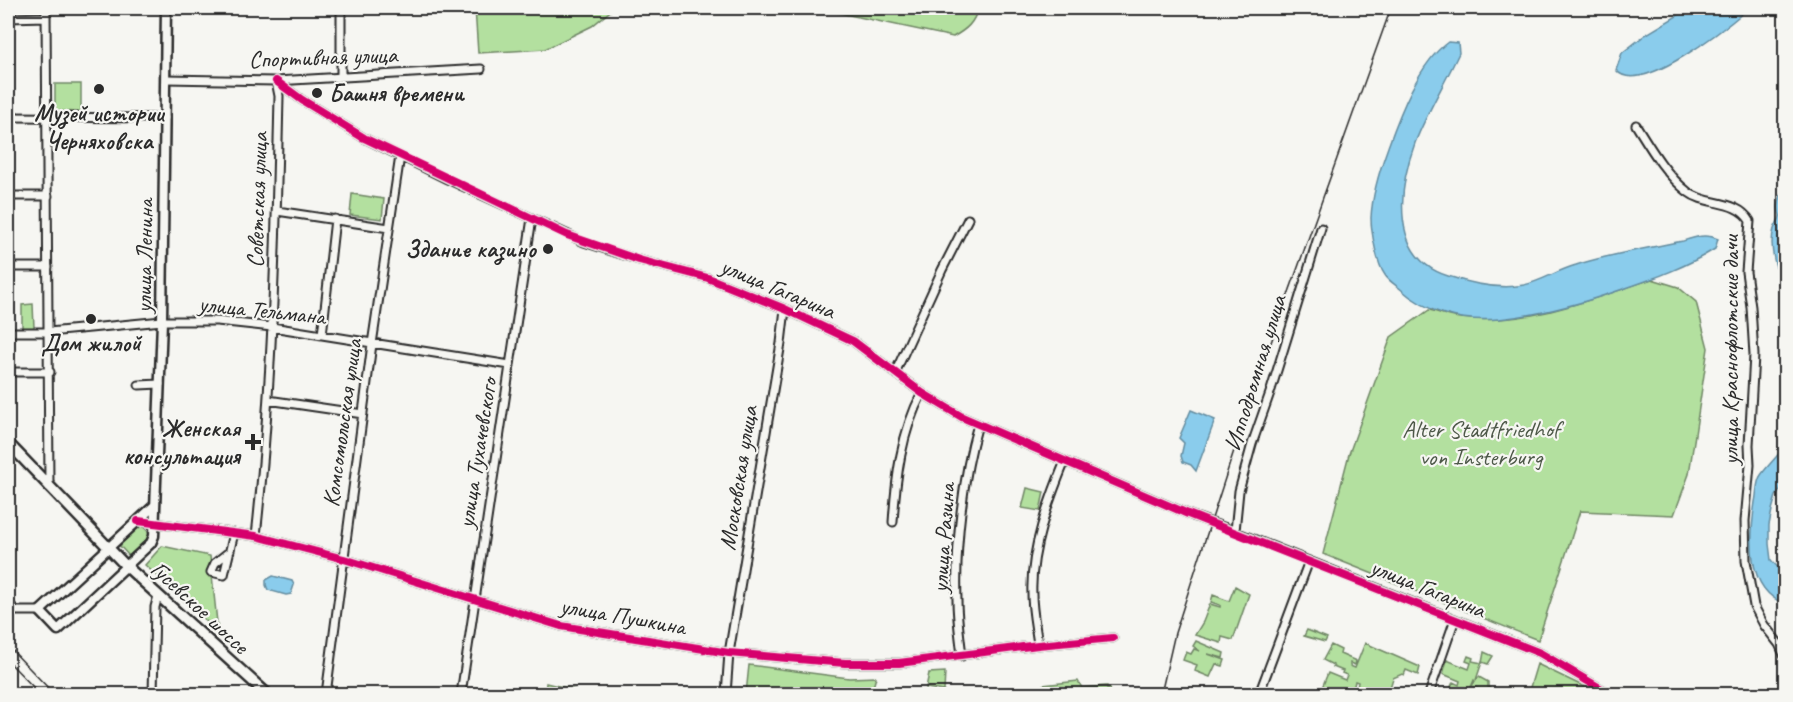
<svg xmlns="http://www.w3.org/2000/svg" width="1793" height="702" font-family="Caveat,sans-serif">
  <rect width="100%" height="100%" fill="#f6f6f2"/>
  <filter id="ink" filterUnits="userSpaceOnUse"><feTurbulence type="fractalNoise" baseFrequency=".0167" numOctaves="2"/><feDisplacementMap in="SourceGraphic" scale="12" xChannelSelector="R" yChannelSelector="G"/><feConvolveMatrix kernelMatrix="1 2 1 2 8 2 1 2 1" color-interpolation-filters="sRGB"/></filter>
  <g filter="url(#ink)">
    <!-- green -->
    <path fill="#b3e09f" stroke="#6f8665" stroke-width="1.5" d="M475 8H614L592 26 545 49 478 53Z
      M816 8H978C974 23 967 29 953 37Z
      M55 84H81V112L55 111Z
      M352 194 384 199 382 219 350 215Z
      M1652 279 1678 287 1696 302 1708 348 1689 474 1674 515 1580 511 1538 640 1323 554 1349 454 1391 337 1429 310C1439 312 1449 317 1460 318 1525 326 1591 300 1652 279Z
      M33 304 34 328H22V305Z
      M1027 488 1044 492 1040 511 1022 508Z
      M141 524 151 535 129 556 119 545Z
      M162 546 210 556 218 632 145 565Z
      M1235 586 1249 594 1233 640 1222 637 1221 643 1195 635 1203 622 1210 604 1220 607V605L1211 602 1213 595 1229 601Z
      M1307 630 1327 638 1325 642 1304 636Z
      M1196 641 1224 653 1223 658 1208 654 1225 660 1223 666 1216 664 1210 677 1195 671 1197 665 1183 660 1186 652 1191 654 1194 649 1200 651 1193 646Z
      M1365 643 1420 667 1418 675 1406 670 1404 675 1402 674 1393 678 1389 691 1395 694H1356L1358 682 1355 681 1353 690 1350 689 1349 694H1334L1321 690 1328 673 1345 680 1347 675 1342 673 1343 671 1333 667V665L1323 660 1331 645 1341 650 1340 654 1356 661 1355 665 1350 663V666L1355 668Z
      M1484 652 1493 656 1488 664 1482 662 1476 680 1479 677 1488 682V687L1490 688 1488 693 1472 686 1475 681 1474 680 1468 694 1458 690 1456 694H1448L1453 682 1459 685 1460 681 1443 674 1447 660 1469 669 1471 663 1466 661 1468 656 1473 658 1472 661 1482 663Z
      M1537 664 1599 694H1528Z
      M749 665 849 678 876 677 871 694H746Z
      M945 672 944 691 926 688 929 673Z
      M1078 681 1082 688 1107 686V688H1110L1111 694H1042L1043 685Z
      M546 683 575 690 574 694H545Z"/>
    <!-- water -->
    <path fill="#8accec" stroke="#648c9f" stroke-width="1.5" d="M1690 8H1749C1729 25 1639 99 1616 70L1622 53 1645 35Z
      M1448 42 1458 43 1459 53C1445 83 1427 112 1415 143 1398 190 1390 258 1448 276 1472 284 1499 290 1524 285 1542 281 1558 270 1576 265 1610 254 1648 248 1683 241 1695 237 1706 233 1718 239L1715 249C1686 267 1655 278 1623 289 1583 303 1542 315 1499 319 1460 322 1428 314 1398 287 1394 284 1388 280 1385 275 1377 265 1371 231 1371 218 1372 194 1380 169 1388 147 1400 113 1419 63 1448 42Z
      M1785 188V289C1777 273 1768 248 1774 229 1776 224 1779 221 1780 216 1776 208 1780 194 1785 188Z
      M1191 410 1215 420 1196 471 1191 465 1183 462 1181 456 1184 443 1179 438Z
      M1785 446V483L1776 496 1772 510 1769 525V544L1771 560 1785 575V604C1745 589 1750 536 1755 502 1757 494 1756 481 1761 475 1768 465 1778 456 1785 446Z
      M273 576 292 581 294 585 291 594 286 595 268 590 266 585V580Z"/>
    <g fill="none" stroke-linecap="round" stroke-linejoin="round">
      <!-- minor casing -->
      <g stroke="#2b2b2b" stroke-width="11">
        <path id="minor" d="M46 8 49 487
          M341 8V77
          M8 18 46 17
          M166 79 276 81 481 69
          M276 81 302 100 364 138 447 179 584 242 639 260 708 278 785 309 853 341 922 393 962 417 1193 516
          M8 117 165 118
          M1636 125C1651 149 1666 175 1688 192 1706 206 1737 199 1750 221L1746 272 1751 307 1754 355 1749 445 1750 465 1745 521 1746 561 1754 606 1764 625 1779 644 1786 659
          M8 196H48
          M277 211 389 228
          M8 267H48
          M8 332H49L162 321H217L272 327 510 365
          M322 335 335 219
          M8 372H50
          M895 373 942 270 968 219
          M139 385 160 384
          M268 400 363 414
          M138 521 256 536 344 559 561 626 729 653 845 663H899L1038 645 1113 638
          M893 522C896 477 901 433 922 393
          M1226 528 1540 653 1610 694
          M1235 531 1239 491 1252 444 1271 390 1321 228
          M256 536C272 390 276 243 279 96L276 81
          M230 551 215 563 211 572 224 575 234 533
          M8 603 16 611H40
          M1038 645C1036 628 1032 611 1032 594 1030 551 1049 500 1065 461
          M962 656C960 637 957 619 957 600 955 545 963 476 978 424
          M153 694 155 607 158 596
          M326 694 372 344 400 156
          M461 694 532 218
          M726 694 729 653 781 343 785 309
          M1259 694 1309 561
          M1429 694 1455 619"/>
      </g>
      <!-- major casing -->
      <g stroke="#2b2b2b" stroke-width="13">
        <path id="major" d="M155 505 40 611 58 630 151 543 154 536 162 321 166 8"/>
      </g>
      <!-- highway casing -->
      <g stroke="#2b2b2b" stroke-width="14">
        <path id="highway" d="M8 443 126 566 267 694"/>
      </g>
      <!-- minor -->
      <use href="#minor" stroke="#f6f6f2" stroke-width="7"/>
      <!-- major -->
      <use href="#major" stroke="#f6f6f2" stroke-width="8"/>
      <!-- highway -->
      <use href="#highway" stroke="#f6f6f2" stroke-width="9"/>
      <!-- rail -->
      <path stroke="#2b2b2b" stroke-width="1.5" d="M8 646 54 694
        M8 661 40 694
        M1161 694 1175 633 1250 401 1391 8"/>
      <!-- minor-bridge casing -->
      <g stroke="#2b2b2b" stroke-width="11" stroke-linecap="butt">
        <path id="minor-bridge" d="M1193 516 1226 528"/>
      </g>
      <!-- minor-bridge -->
      <use href="#minor-bridge" stroke="#f6f6f2" stroke-width="7"/>
      <!-- cycleway casing -->
      <g stroke="#f6f6f2" stroke-width="11">
        <path id="cycleway" d="M276 81 302 100 364 138 567 235 639 260 708 278 785 309 853 341 922 393 962 417 1188 514 1540 653 1610 694
          M138 521 256 536 344 559 561 626 729 653 845 663H899L1038 645 1113 638"/>
      </g>
      <!-- cycleway -->
      <use href="#cycleway" stroke="#d6006c" stroke-width="8"/>
    </g>
  </g>
  <!-- markers -->
  <g fill="#2b2b2b" stroke="#f6f6f2" stroke-width="2">
    <circle cx="99" cy="89" r="6"/>
    <circle cx="317" cy="93" r="6"/>
    <circle cx="548" cy="249" r="6"/>
    <circle cx="91" cy="319" r="6"/>
    <path d="M250 433h6v6h6v6h-6v6h-6v-6h-6v-6h6z"/>
  </g>
  <g text-anchor="middle" dominant-baseline="central" stroke-width="4.5" stroke-linejoin="round" paint-order="stroke">
    <!-- street labels -->
    <g font-size="24" fill="#2b2b2b" stroke="#f6f6f2">
      <text transform="translate(323 57) rotate(-2)">Спортивная улица</text>
      <text transform="translate(257 200) rotate(-88)">Советская улица</text>
      <text transform="translate(144 256) rotate(-89)">улица Ленина</text>
      <text transform="translate(778 288) rotate(23)">улица Гагарина</text>
      <text transform="translate(262 310) rotate(6)">улица Тельмана</text>
      <text transform="translate(1730 350) rotate(-90)">улица Краснофлотские дачи</text>
      <text transform="translate(1255 373) rotate(-73)">Ипподромная улица</text>
      <text transform="translate(342 423) rotate(-82)">Комсомольская улица</text>
      <text transform="translate(477 453) rotate(-81)">улица Тухачевского</text>
      <text transform="translate(738 478) rotate(-81)">Московская улица</text>
      <text transform="translate(943 538) rotate(-86)">улица Разина</text>
      <text transform="translate(1428 588) rotate(22)">улица Гагарина</text>
      <text transform="translate(200 607) rotate(43)">Гусевское шоссе</text>
      <text transform="translate(623 616) rotate(10)">улица Пушкина</text>
    </g>
    <!-- poi labels -->
    <g font-size="24" font-weight="bold" fill="#2b2b2b" stroke="#f6f6f2">
      <text x="329" y="93" text-anchor="start">Башня времени</text>
      <text x="99" y="113">Музей истории<tspan x="99" dy="28">Черняховска</tspan></text>
      <text x="536" y="249" text-anchor="end">Здание казино</text>
      <text x="91" y="343">Дом жилой</text>
      <text x="240" y="428" text-anchor="end">Женская<tspan x="240" dy="28">консультация</tspan></text>
    </g>
    <!-- park labels -->
    <g font-size="24" fill="#4d5848" stroke="#f6f6f2">
      <text x="1481" y="429">Alter Stadtfriedhof<tspan x="1481" dy="28">von Insterburg</tspan></text>
    </g>
  </g>
  <!-- margin -->
  <rect width="1793" height="702" fill="none" stroke="#f6f6f2" stroke-width="30"/>
  <rect x="15" y="15" width="1763" height="672" fill="none" stroke="#2b2b2b" stroke-width="2" filter="url(#ink)"/>
</svg>
